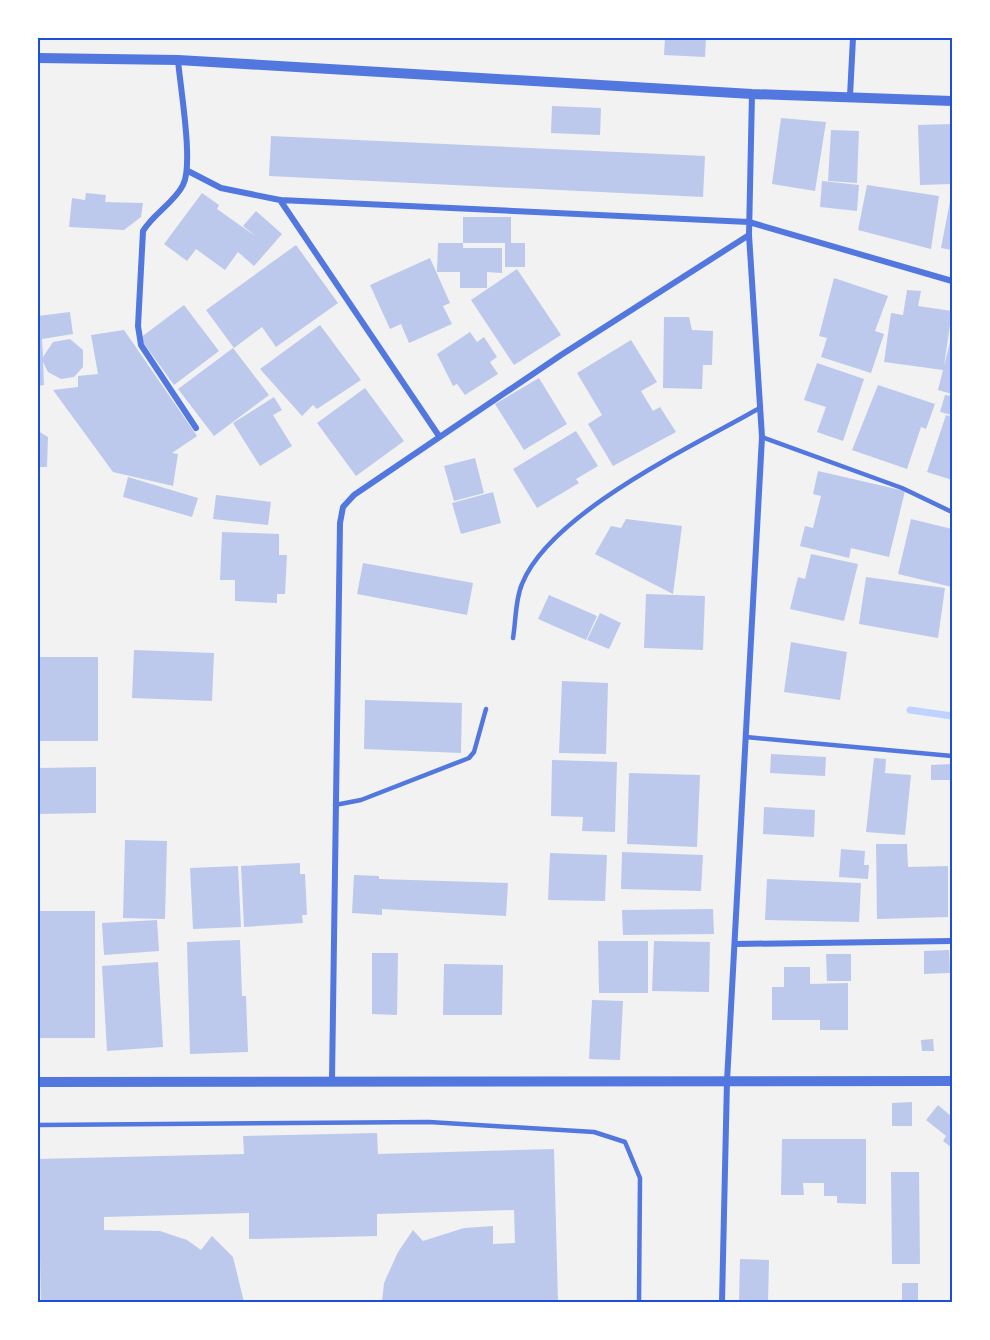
<svg xmlns="http://www.w3.org/2000/svg" width="990" height="1340" font-family="Jost,sans-serif">
  <rect width="100%" height="100%" fill="#f2f2f2"/>
  <g fill="none" stroke-linecap="round" stroke-linejoin="round">
    <!-- stream -->
    <path stroke="#bfd3fe" stroke-width="7" d="M910 710 952 716"/>
  </g>
  <!-- building -->
  <path fill="#bdc9ec" d="M665 38H706L705 57 664 55Z
    M552 106 601 108 600 135 551 133Z
    M781 118 826 122 815 191 772 184Z
    M952 124V184L920 185 918 125Z
    M831 130 859 131 857 183 828 181Z
    M271 136 705 156 703 197 269 176Z
    M822 181 859 185 857 211 820 207Z
    M867 185 939 196 931 249 858 230Z
    M86 193 106 195 105 202 143 203 141 217 124 230 69 227 72 198 85 200Z
    M202 193 219 205 217 209 255 236 243 226 256 211 282 234 254 266 238 252 225 270 196 249 187 261 164 244Z
    M951 196H952V250L941 248Z
    M463 217H511V243H525V267H505V243H463Z
    M438 243H463V248H502V273L487 272V288H460V272H437Z
    M296 245 338 303 276 347 262 327 234 348 206 310Z
    M430 258 450 303 443 306 452 324 409 343 401 324 390 329 370 285Z
    M517 269 561 335 514 365 471 300Z
    M834 278 888 296 875 331 884 334 871 373 821 357 827 338 819 336Z
    M907 290 921 291 918 306 952 311 944 366 952 334V394L938 390 943 370 884 362 891 313 903 315Z
    M184 305 219 351 174 385 140 338Z
    M70 312 73 334 42 339 43 357 53 342 70 339 83 350V367L74 377 61 379 48 372 43 362 44 385 38 386V316Z
    M664 317H689L692 330 713 331 712 365H703L702 389 663 388Z
    M320 325 361 380 317 409 313 405 302 416 260 369Z
    M124 330 197 436 172 453 178 454 173 486 113 472 53 390 78 387V376L98 374 91 335Z
    M470 332 477 342 484 337 497 357 490 362 498 374 465 395 457 384 453 386 437 354Z
    M631 340 657 382 641 391 653 411 660 407 676 432 613 466 588 424 602 415 577 373Z
    M233 348 269 395 214 436 178 389Z
    M817 363 864 379 843 441 817 432 826 407 804 400Z
    M539 378 567 424 524 450 495 404Z
    M878 385 935 404 926 429 921 427 907 469 852 450Z
    M365 388 404 441 356 476 317 423Z
    M945 395 952 396V415L940 412Z
    M274 397 282 410 273 415 292 446 260 466 233 423Z
    M946 415 952 417V480L927 472Z
    M38 431 48 437 47 467H38Z
    M576 431 598 466 576 479 579 483 537 508 513 469Z
    M475 458 484 493 454 501 444 466Z
    M818 471 905 491 889 557 851 548 849 558 800 546 805 526 813 528 821 496 813 494Z
    M128 477 198 498 192 517 123 497Z
    M493 492 501 523 461 534 452 503Z
    M216 495 271 502 268 525 213 519Z
    M626 519 682 526 673 594 595 554 611 526 621 528Z
    M911 519 952 529V587L898 574Z
    M222 532 279 534V555H287L285 594H277V603L235 601V580H220Z
    M811 554 858 564 844 621 790 609 798 577 805 579Z
    M363 563 473 583 467 615 357 594Z
    M866 577 945 588 938 638 859 624Z
    M646 594 705 596 703 650 644 648Z
    M549 595 597 616 586 640 538 619Z
    M600 613 621 623 609 649 587 640Z
    M791 642 847 652 840 700 784 692Z
    M134 650 214 653 212 701 132 698Z
    M38 657H98V741H38Z
    M562 681 608 683 606 754 559 753Z
    M365 700 462 703 461 753 364 749Z
    M771 754 826 757 825 776 770 773Z
    M874 758 886 759 885 773 911 775 905 835 866 832Z
    M552 760 617 762 615 832 582 831 583 817 551 816Z
    M952 764V780H931V765Z
    M96 767V813L38 814V768Z
    M629 773 700 775 697 847 627 844Z
    M764 807 815 810 814 837 763 834Z
    M125 840 167 841 165 919 123 918Z
    M876 844H907L908 867 948 866V917L877 919Z
    M841 849 865 851 864 865H869L868 879 839 877Z
    M622 852 703 855 701 891 621 889Z
    M550 853 607 855 605 901 548 900Z
    M300 863V874H305L307 915H302L303 923 244 927 241 866Z
    M238 866 241 927 193 929 190 868Z
    M354 875 379 876V879L508 883 506 916 382 909V915L352 913Z
    M767 879 861 883 859 922 765 920Z
    M713 909 714 934 623 935 622 910Z
    M38 911H95V1038H38Z
    M157 920 159 951 104 955 102 923Z
    M240 940 242 996H246L248 1052 190 1054 187 942Z
    M598 941H648V993H599Z
    M654 941 710 942 709 992 652 991Z
    M949 950 950 973 924 974V951Z
    M372 953H398L397 1015 372 1014Z
    M826 954H851V981H827Z
    M158 962 163 1047 107 1051 102 966Z
    M444 964 503 965 502 1015H443Z
    M784 967H810V984L848 983V1030H820V1020H772V987H784Z
    M592 1000 623 1001 620 1060 589 1059Z
    M933 1039 934 1051H922L921 1040Z
    M912 1102V1126H892V1103Z
    M938 1105 952 1117V1148L943 1141 946 1136 926 1120Z
    M377 1133 378 1154 554 1149 558 1302H382L384 1283 398 1252 413 1230 423 1241 464 1228 493 1226V1244L515 1243 514 1210 377 1214V1236L249 1239V1213L104 1217V1230L160 1231 187 1240 201 1250 212 1236 233 1257 244 1302H41L38 1159 244 1154 243 1136Z
    M782 1139H866V1204L837 1203V1196H824V1183H803L804 1195H781Z
    M891 1172H919L920 1264H892Z
    M740 1259 769 1260 768 1302H739Z
    M902 1283H918V1302H902Z"/>
  <g fill="none" stroke-linecap="round" stroke-linejoin="round">
    <!-- service -->
    <path stroke="#5277de" stroke-width="4.5" d="M762 437 902 488 952 512
      M513 638C516 621 515 600 522 584 550 513 693 446 758 409
      M746 737 952 756
      M335 805 361 800 469 758 474 752 486 709
      M38 1125 429 1122 594 1132 625 1142 640 1178 639 1302"/>
    <!-- minor -->
    <path stroke="#5277de" stroke-width="6" d="M178 60C180 86 194 165 183 185 174 203 154 213 143 231L138 326 141 345 196 428
      M850 96 853 38
      M188 171 221 188 280 200 749 222 952 281
      M280 200 439 436
      M735 944 952 941
      M332 1080 340 523 343 507 354 495 561 355 749 235
      M722 1302 727 1081 762 437 749 235 752 94"/>
    <!-- tertiary -->
    <path stroke="#5277de" stroke-width="10" d="M38 58 178 60 752 94 952 101
      M38 1082 952 1081"/>
  </g>
  <!-- border -->
  <rect width="990" height="1340" fill="none" stroke="#ffffff" stroke-width="78"/>
  <rect x="39" y="39" width="912" height="1262" fill="none" stroke="#1d4ed8" stroke-width="2"/>
</svg>
